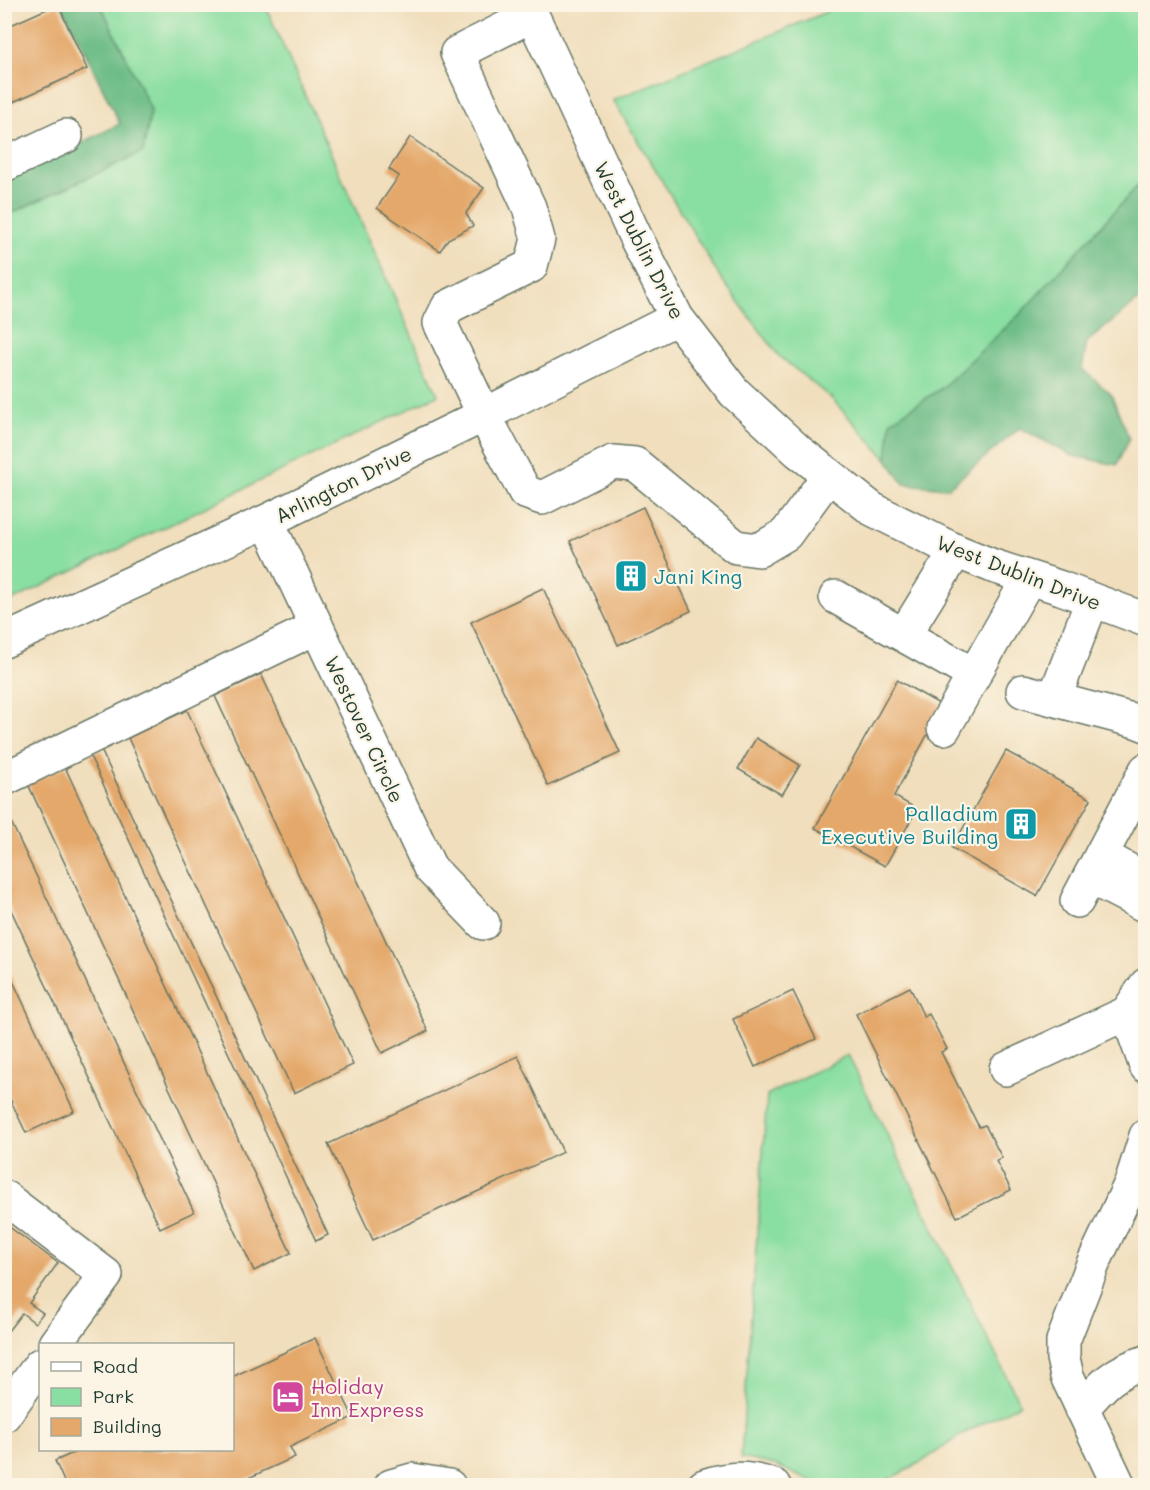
<svg xmlns="http://www.w3.org/2000/svg" width="1150" height="1490" font-family="Mali,sans-serif">
  <rect width="100%" height="100%" fill="#fcf5e5"/>
  <filter id="ink" filterUnits="userSpaceOnUse"><feTurbulence type="fractalNoise" baseFrequency=".0167" numOctaves="2"/><feDisplacementMap in="SourceGraphic" scale="12" xChannelSelector="R" yChannelSelector="G"/><feConvolveMatrix kernelMatrix="1 2 1 2 8 2 1 2 1" color-interpolation-filters="sRGB"/></filter>
  <filter id="wash" filterUnits="userSpaceOnUse"><feTurbulence type="fractalNoise" baseFrequency=".008" numOctaves="4" result="noise"/><feDisplacementMap in="SourceGraphic" scale="24" xChannelSelector="R" yChannelSelector="G"/><feGaussianBlur stdDeviation="1.35" result="paint"/><feColorMatrix in="noise" values="0 0 0 0 0 0 0 0 0 0 0 0 0 0 0 0 0 1.4 0 .05"/><feComposite in="paint" operator="in"/></filter>
  <g filter="url(#wash)">
    <rect width="100%" height="100%" fill="#f0debc"/>
    <!-- green -->
    <path fill="#89dea1" stroke="#548e6a" stroke-width="1.5" d="M101 5H265L438 395 5 604V216L143 152 151 110Z
      M836 5H1145V178L1020 314 942 388 891 421 887 459 831 398 779 356 720 277 613 100 824 13Z
      M848 1055 1020 1404 963 1434 923 1461 878 1485H819L775 1465 741 1458 767 1095Z"/>
    <!-- forest -->
    <path fill="#6ebd87" stroke="#467d5e" stroke-width="1.5" d="M62 5H101L151 110 143 152 5 216V181L120 124Z
      M1145 178V295L1087 342 1082 369 1111 394 1129 438 1117 465 1073 456 1020 428 948 488 904 484 887 459 891 421 942 388 1020 314Z"/>
    <g id="blocks">
      <!-- building -->
      <path fill="#e4a86a" d="M58 4 87 69 4 106V28Z
        M410 137 484 188 466 213 473 226 448 239 440 251 377 208 399 176 389 169Z
        M643 507 691 611 618 645 570 541Z
        M543 588 620 753 548 786 471 622Z
        M261 674 428 1031 382 1053 215 696Z
        M897 680 943 706 894 796 917 809 885 866 815 828Z
        M187 710 353 1065 294 1093 128 738Z
        M756 738 800 765 782 795 738 769Z
        M101 750 328 1235 316 1241 90 756Z
        M1006 751 1091 799 1037 896 952 848Z
        M65 767 291 1253 254 1271 28 784Z
        M4 807 194 1212 160 1228 4 895Z
        M4 962 74 1111 26 1133 4 1086Z
        M910 987 924 1017 929 1014 947 1049 941 1052 979 1127 985 1125 1002 1158 996 1161 1011 1190 957 1217 856 1014Z
        M793 991 816 1039 755 1067 733 1019Z
        M518 1056 563 1152 373 1240 328 1144Z
        M4 1223 58 1263 29 1303 43 1313 35 1323 22 1313 4 1336Z
        M315 1338 353 1417 290 1447 295 1457 244 1480 247 1486H66L55 1461 80 1450H232V1377Z"/>
    </g>
  </g>
  <g filter="url(#ink)">
    <use href="#blocks" fill-opacity="0" stroke="#687564" stroke-width="1.5"/>
    <g fill="none" stroke-linecap="round" stroke-linejoin="round">
      <!-- minor casing -->
      <g stroke="#687564" stroke-width="36">
        <path id="minor" d="M527 4 635 236 677 318 734 392 798 451 872 509 956 551 993 566 1061 588 1146 620
          M532 15 457 53 529 207 538 239 531 266 448 307 440 323 484 415 525 492 542 498 613 462 635 464 736 547 759 550 786 534 829 475
          M4 165 66 136
          M267 521 430 868 483 923
          M836 597 974 675
          M904 635 956 551
          M4 641 267 521 484 415 677 318
          M1023 691 1136 721 1146 725
          M1054 699 1092 601
          M944 728 1029 578
          M4 779 317 627
          M1101 855 1146 880
          M1090 877 1146 906
          M1077 901 1146 770
          M1127 1013 1146 1066
          M1127 1013 1146 985
          M1006 1069 1127 1013
          M4 1197 106 1275 55 1344
          M1082 1409C1102 1385 1115 1371 1146 1362
          M4 1415 40 1365
          M391 1486 412 1480 449 1486
          M704 1486C730 1477 749 1477 774 1486
          M1119 1486 1067 1376 1063 1358V1341L1093 1264 1131 1183 1146 1136"/>
      </g>
      <!-- minor -->
      <use href="#minor" stroke="#fff" stroke-width="33"/>
    </g>
  </g>
  <!-- icons -->
  <defs>
    <g id="building-square" transform="scale(1.725)"><rect x="-9" y="-9" width="18" height="18" rx="4" fill="#0f9aa8" stroke="#fcf5e5"/><path d="M-4-6H4V6H1V3H-1V6H-4ZM-2.5-4.3h1.7v1.8h-1.7ZM.8-4.3h1.7v1.8H.8ZM-2.5-1h1.7V.8h-1.7ZM.8-1h1.7V.8H.8Z" fill="#fff"/></g>
    <g id="hotel-square" transform="scale(1.725)"><rect x="-9" y="-9" width="18" height="18" rx="4" fill="#d1479c" stroke="#fcf5e5"/><path d="M-6-4.5h1.5V1H6V5H4.5V3h-9V5H-6ZM-4 0a1.8 1.8 0 1 1 3.6 0ZM.5 0V-2.5h3Q6-2.5 6 0Z" fill="#fff"/></g>
  </defs>
  <g fill-rule="evenodd">
    <use href="#building-square" x="631" y="576"/>
    <use href="#building-square" x="1021" y="824"/>
    <use href="#hotel-square" x="288" y="1397"/>
  </g>
  <g text-anchor="middle" dominant-baseline="central" stroke-width="4.5" stroke-linejoin="round" paint-order="stroke">
    <!-- street labels -->
    <g font-size="20" fill="#1f3d34" stroke="#fcf5e5">
      <text transform="translate(640 240) rotate(63)">West Dublin Drive</text>
      <text transform="translate(343 484) rotate(-26)">Arlington Drive</text>
      <text transform="translate(1019 572) rotate(21)">West Dublin Drive</text>
      <text transform="translate(365 729) rotate(65)">Westover Circle</text>
    </g>
    <!-- culture labels -->
    <g font-size="20" fill="#0d838f" stroke="#fcf5e5" text-anchor="start">
      <text x="654" y="576">Jani King</text>
      <text x="998" y="813" text-anchor="end">Palladium<tspan x="998" dy="23">Executive Building</tspan></text>
    </g>
    <!-- hotel labels -->
    <g font-size="20" fill="#b23c85" stroke="#fcf5e5" text-anchor="start">
      <text x="311" y="1386">Holiday<tspan x="311" dy="23">Inn Express</tspan></text>
    </g>
  </g>
  <!-- margin -->
  <rect width="1150" height="1490" fill="none" stroke="#fcf5e5" stroke-width="24"/>
  <!-- legend -->
  <rect x="39" y="1343" width="195" height="108" fill="#fcf5e5" stroke="#a4ab9e" stroke-width="1.5"/>
  <rect x="51" y="1362" width="30" height="9" fill="#ffffff" stroke="#a4ab9e" stroke-width="1.5"/>
  <text x="93" y="1373" font-size="18" fill="#1f3d34">Road</text>
  <rect x="51" y="1388" width="30" height="18" fill="#89dea1" stroke="#a4ab9e" stroke-width="1.5"/>
  <text x="93" y="1403" font-size="18" fill="#1f3d34">Park</text>
  <rect x="51" y="1418" width="30" height="18" fill="#e4a86a" stroke="#a4ab9e" stroke-width="1.5"/>
  <text x="93" y="1433" font-size="18" fill="#1f3d34">Building</text>
</svg>
